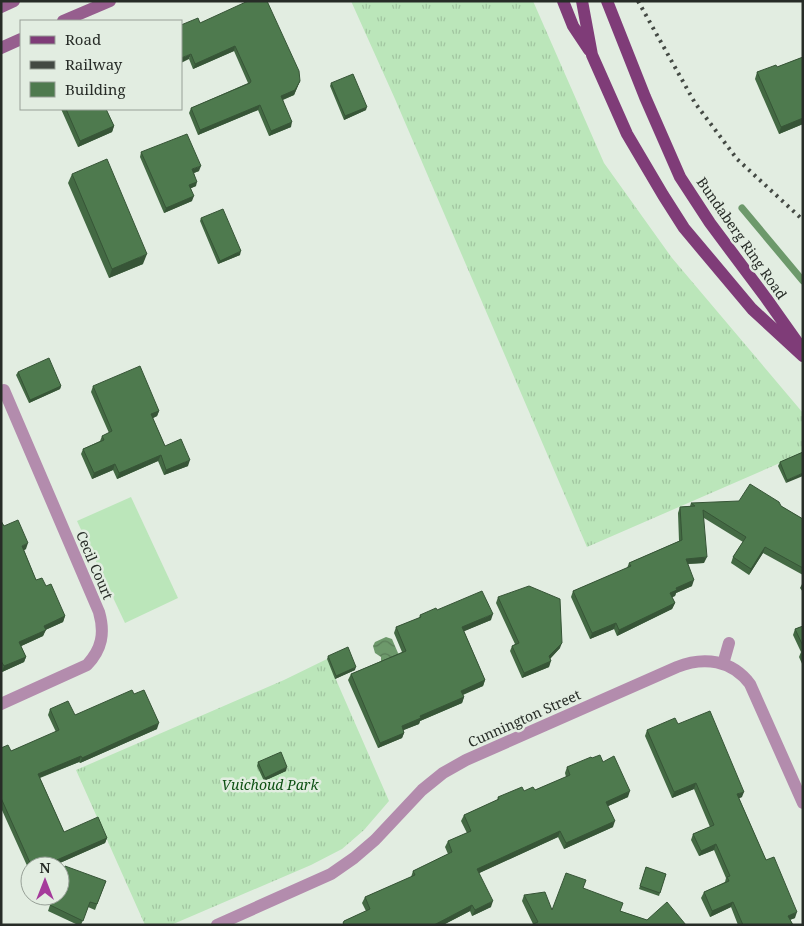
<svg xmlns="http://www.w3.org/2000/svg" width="804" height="926" font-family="'Noto Serif',serif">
  <defs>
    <pattern id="grass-tufts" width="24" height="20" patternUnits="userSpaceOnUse" patternTransform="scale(1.25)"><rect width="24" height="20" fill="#bbe6ba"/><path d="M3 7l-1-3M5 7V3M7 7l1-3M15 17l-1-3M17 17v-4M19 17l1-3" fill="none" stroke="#a1c5a0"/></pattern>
    <pattern id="water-waves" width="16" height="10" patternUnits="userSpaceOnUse" patternTransform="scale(1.25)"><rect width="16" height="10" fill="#6d996b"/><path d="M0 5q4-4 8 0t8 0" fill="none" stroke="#5a7d58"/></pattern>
  </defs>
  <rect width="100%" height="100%" fill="#e2ede1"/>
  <!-- grass -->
  <path fill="url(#grass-tufts)" d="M351 1H533L604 163 672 258 803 413V453L587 547 395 99Z
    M327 659 389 801 364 830 342 849 311 865 171 925H145L76 770 284 680Z"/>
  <!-- pitch -->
  <path fill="#bbe6ba" d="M131 497 178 598 125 623 77 521Z"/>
  <!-- water -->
  <path fill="url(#water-waves)" d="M386 637 392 639 401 660 381 662V657L375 653 373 646 375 642Z"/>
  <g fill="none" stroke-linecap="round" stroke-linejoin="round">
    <!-- stream -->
    <path stroke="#6d996b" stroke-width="7" d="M742 208 803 281"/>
    <!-- street -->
    <path stroke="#b38cad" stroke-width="12" d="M723 664 729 643
      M1 704 87 665C102 649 105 633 99 612L4 390
      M217 925 331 874 354 858 375 840 422 790 443 773 466 760 677 667C704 656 732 660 750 684L803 803"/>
    <!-- secondary -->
    <path stroke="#965e8e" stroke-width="12" d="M1 7 14 1
      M63 21 110 1
      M1 48 21 39"/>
    <!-- primary -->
    <path stroke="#7f3c78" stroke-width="12" d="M563 1 573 26 589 50
      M582 1 592 55 627 134 663 195 684 228 752 309 803 356
      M607 1 645 97 680 177 710 223 766 298 800 346"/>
    <!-- rail -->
    <path stroke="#434943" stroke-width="4" stroke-dasharray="2.5 5" stroke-linecap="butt" d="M638 1 695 103 737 159 803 220"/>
  </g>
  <!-- wall -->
  <path fill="#436943" d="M200 23 300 81 294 95 283 100 291 127 269 136 258 110 198 135 189 113 191 108 248 83 234 51 193 69 189 59Z
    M803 57V124L779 134 755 79 757 72 777 67Z
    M331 83 366 110 344 120 330 86Z
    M61 109H106L114 126 112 132 78 147Z
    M141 152 199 171 194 173 196 186 191 188 192 201 164 213 140 157Z
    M72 174 143 264 109 278 68 183Z
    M201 218 240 255 218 264 200 221Z
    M18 372 61 386 60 389 29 403 16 375Z
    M93 386 159 411 157 416 153 418 165 446 188 466 164 475 158 461 117 479 113 470 92 479 81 454 83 449 100 441 102 436 109 433 91 392Z
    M803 452 786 483 778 466 780 462Z
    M691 503 781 506 803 519V575L763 553 749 575 731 563 733 557 743 542 704 518V563L688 564 692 586 676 593 675 596 672 597 675 603 672 609 617 636 614 629 590 639 571 597 573 591 627 568 629 563 679 541 678 513 680 507 690 506Z
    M1 521 4 526 26 549 24 550 36 580 46 586 65 616 63 622 45 630 43 636 21 646 26 657 24 662 2 672Z
    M803 582V592L800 588Z
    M498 597 560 648 550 659 549 667 522 678 510 651 512 646 515 644 496 603Z
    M437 610 491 620 464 631 485 680 483 686 463 695 464 697 462 703 420 721 419 724 403 730 404 733 402 738 378 748 348 680 351 674 402 652 394 633 396 627 419 618 420 615Z
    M803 626V666L799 657 801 652 793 635 795 629Z
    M328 656 355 670 335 679 327 659Z
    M134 694 157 729 80 763 79 762 40 778 64 832 107 838 105 843 53 866H30V870H29L1 808V748L11 751 56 732 48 715 50 709 75 715Z
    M678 724 742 797 739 798 766 860 795 918 790 920 793 925H738L731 907 710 917 701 898 704 892 725 882 726 878 714 850 699 856 691 840 693 834 710 827 694 789 672 798 645 736 647 730Z
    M592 758 603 762 628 797 608 806 613 827 564 849 558 837 479 873 491 907 472 916 470 911 443 925H343L344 921 366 911 362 903 365 897 411 877 413 871 448 854 445 847 448 841 467 833 461 821 464 815 497 800 498 797 524 791 535 790 566 777 565 773 567 767Z
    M258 762 286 771 264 781 257 766Z
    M646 867 666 874 659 896 639 889Z
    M106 881 95 910 88 907 81 925H78L48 911 53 896Z
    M583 888 620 911 647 920 686 925 533 924 522 901 524 895 552 910Z"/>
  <!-- shaded-wall -->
  <path fill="#375537" d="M235 46 234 51 193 69 195 64Z
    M191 54 189 59 181 63V58Z
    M300 81 294 95 279 101 281 96Z
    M260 105 258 110 198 135 200 130Z
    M367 107 366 110 344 120 345 116Z
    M803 118V124L779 134 781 127Z
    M292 122 291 127 269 136 271 131Z
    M114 126 112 132 78 147 80 141Z
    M201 166 199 171 191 174 192 169Z
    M197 182 196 186 187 190 189 185Z
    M194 196 192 201 164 213 166 208Z
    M241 251 240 255 218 264 220 261Z
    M147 254 143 264 109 278 112 269Z
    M61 386 60 389 29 403 30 400Z
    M159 411 157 416 149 420 151 414Z
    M161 455 158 461 117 479 119 473Z
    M190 460 188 466 164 475 166 470Z
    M115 464 113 470 92 479 94 473Z
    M803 473V476L786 483 787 480Z
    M28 543 26 549 20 552 22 546Z
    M765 547 763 553 749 575 751 569Z
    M707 557 704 563 684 564 686 559Z
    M694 580 692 586 676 593 675 596 668 599 670 593 676 588Z
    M675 603 672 609 617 636 619 630Z
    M493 614 491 620 460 633 462 627Z
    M65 616 63 622 41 632 44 626Z
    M616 623 614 629 590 639 592 633Z
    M46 630 43 636 17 648 19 642Z
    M562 643 560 648 547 662 549 656Z
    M26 657 24 662 2 672 4 666Z
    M551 661 549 667 522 678 524 673Z
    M356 667 355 670 335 679 336 676Z
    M485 680 483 686 459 696 461 691Z
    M464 697 462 703 420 721 419 724 399 732 402 726 420 716Z
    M159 723 157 729 80 763 82 758Z
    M404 733 402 738 378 748 380 743Z
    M81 756 79 762 36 779 38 774Z
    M287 767 286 771 264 781 265 778Z
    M696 783 694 789 672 798 674 792Z
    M630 791 628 797 604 808 606 802Z
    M744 792 742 797 735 800 737 794Z
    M615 821 613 827 564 849 566 843Z
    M560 831 558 837 475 875 477 869Z
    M107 838 105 843 53 866H43Z
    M716 844 714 850 699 856 701 851Z
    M41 861 39 866H31V865Z
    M493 901 491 907 472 916 475 910Z
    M733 902 731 907 710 917 712 911Z
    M472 905 470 911 443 925H434Z
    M797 912 795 918 786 921 788 916Z"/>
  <!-- building -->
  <path fill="#4e7a4e" stroke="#375537" d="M248 1H267L299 71 300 81 295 90 281 96 292 122 271 131 260 105 200 130 191 108 250 83 251 81 235 46 195 64 191 54 181 58V25L198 18 200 23Z
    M803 57V118L781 127 757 72 776 65 777 67Z
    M353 74 367 107 345 116 331 83Z
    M66 109H106L114 126 80 141Z
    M187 134 201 166 192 169 197 182 189 185 194 196 166 208 141 152Z
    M107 159 147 254 112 269 72 174Z
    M223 209 241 251 220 261 201 218Z
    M49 358 61 386 30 400 18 372Z
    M140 366 159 411 151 414 165 446 181 439 190 460 166 470 161 455 119 473 115 464 94 473 83 449 104 440 102 436 112 431 93 386Z
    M803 452V473L787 480 780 462Z
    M750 484 779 502 781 506 803 519V568L765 547 751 569 733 557 746 537 703 510 707 557 686 559 694 580 676 588 677 590 670 593 675 603 619 630 616 623 592 633 573 591 631 566 629 563 682 540 680 507 695 506 691 503 739 501Z
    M18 520 28 543 22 546 36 580 42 578 46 586 51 584 65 616 44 626 46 630 19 642 26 657 4 666 1 661V521L4 526Z
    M529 586 560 599 562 643 549 656 551 661 524 673 512 646 519 643 498 597Z
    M482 591 493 614 462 627 485 680 461 691 464 697 420 716 421 718 402 726 404 733 380 743 351 674 406 651 396 627 421 617 420 615 436 608 437 610Z
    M803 626V646L795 629Z
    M348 647 356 667 336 676 328 656Z
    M132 690 134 694 144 690 159 723 82 758 81 756 38 774 64 832 98 817 107 838 43 866 41 861 31 865 1 798V748L8 745 11 751 59 730 50 709 68 701 75 715Z
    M710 711 744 792 737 794 766 860 774 857 797 912 788 916 793 925H743L733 902 712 911 704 892 729 881 727 877 730 876 716 844 701 851 693 834 714 825 696 783 674 792 647 730 675 718 678 724Z
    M281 752 287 767 265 778 258 762Z
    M600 755 603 762 614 756 630 791 606 802 615 821 566 843 560 831 477 869 493 901 475 910 472 905 434 925H344L343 923 344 921 370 909 365 897 415 875 413 871 452 852 448 841 471 831 464 815 499 799 498 797 522 787 524 791 533 787 535 790 570 775 567 767 591 757 592 758Z
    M65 866 106 881 97 904 90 902 83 921 50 905 53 896H60V879Z
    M646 867 666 874 660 893 640 886Z
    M566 873 586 880 583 888 623 903 620 911 647 920 667 902 686 925H531L538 922 524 895 545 892 552 910Z"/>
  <g text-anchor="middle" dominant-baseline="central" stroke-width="5" stroke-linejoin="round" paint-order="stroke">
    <!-- street labels -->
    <g font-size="14" fill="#272c27" stroke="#e2ede1">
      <text transform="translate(742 238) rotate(55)">Bundaberg Ring Road</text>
      <text transform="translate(95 565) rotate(67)">Cecil Court</text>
      <text transform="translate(524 718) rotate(-24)">Cunnington Street</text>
    </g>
    <!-- park labels -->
    <g font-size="14" font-style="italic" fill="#0e5114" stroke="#e2ede1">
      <text x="270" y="784">Vuichoud Park</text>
    </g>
  </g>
  <!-- border -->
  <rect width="804" height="926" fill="none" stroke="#272c27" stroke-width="5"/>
  <!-- legend -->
  <rect x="20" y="20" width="162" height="90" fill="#e2ede1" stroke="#97a097"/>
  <rect x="30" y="36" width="25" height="8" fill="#7f3c78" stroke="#97a097"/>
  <text x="65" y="45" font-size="15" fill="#272c27">Road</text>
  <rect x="30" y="61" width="25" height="8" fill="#434943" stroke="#97a097"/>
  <text x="65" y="70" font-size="15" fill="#272c27">Railway</text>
  <rect x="30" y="82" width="25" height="15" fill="#4e7a4e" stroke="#97a097"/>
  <text x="65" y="95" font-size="15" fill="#272c27">Building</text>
  <!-- north arrow -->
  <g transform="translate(45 881)"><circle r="24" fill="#e2ede1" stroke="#97a097"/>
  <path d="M0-4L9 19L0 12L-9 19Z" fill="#a53b9b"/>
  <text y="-8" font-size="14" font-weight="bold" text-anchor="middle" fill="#272c27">N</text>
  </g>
</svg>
